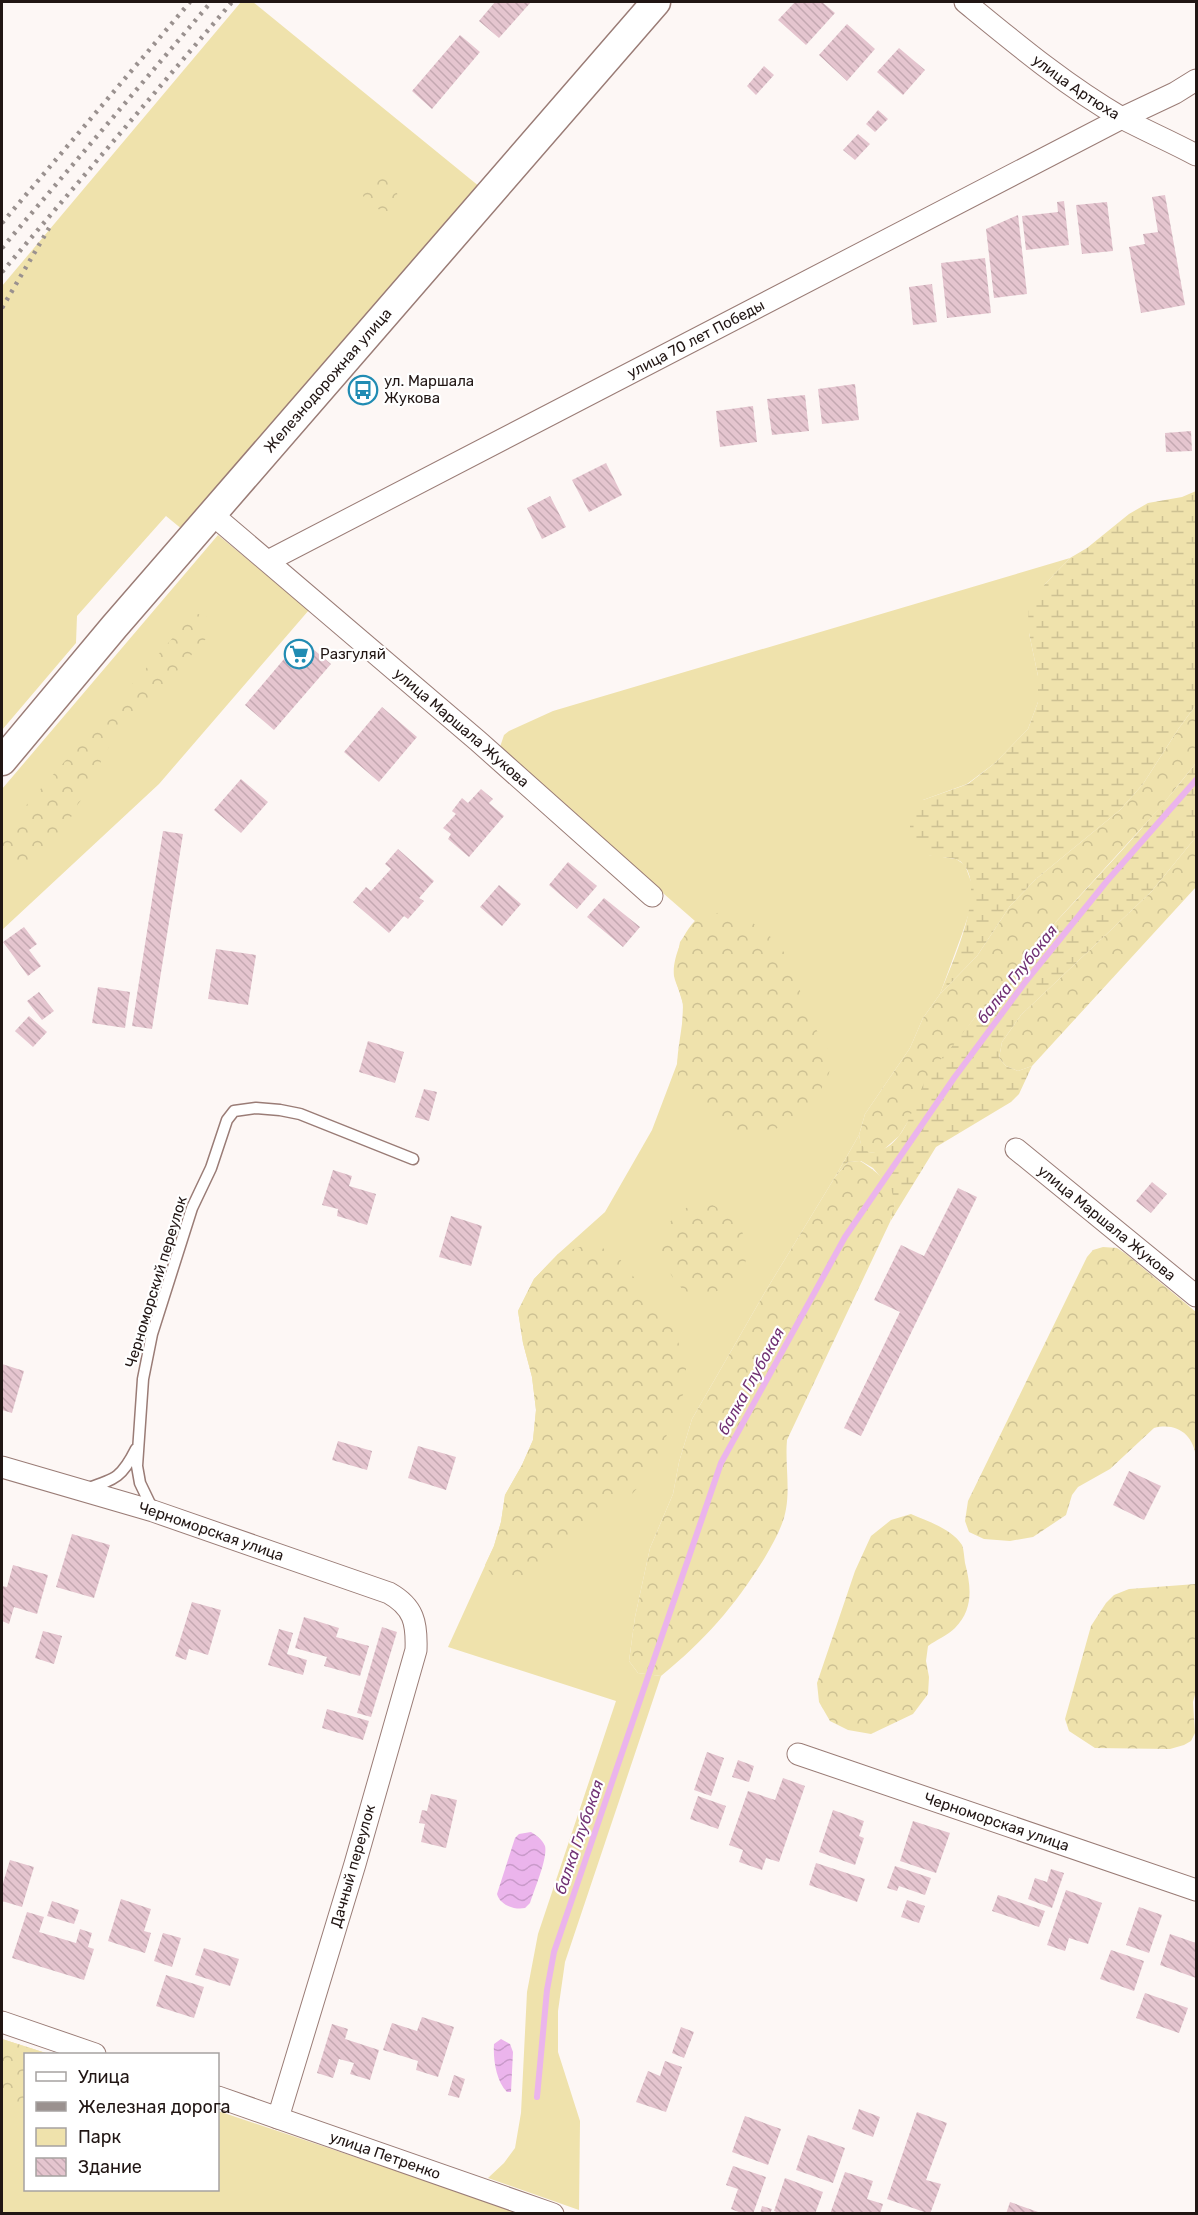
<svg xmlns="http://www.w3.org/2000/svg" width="1198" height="2215" font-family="Rubik,sans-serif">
  <defs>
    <pattern id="forest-crowns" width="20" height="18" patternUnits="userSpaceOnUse" patternTransform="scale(1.5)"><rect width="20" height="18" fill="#efe2ac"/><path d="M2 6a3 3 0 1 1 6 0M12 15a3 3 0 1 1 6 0" fill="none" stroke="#cdc193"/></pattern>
    <pattern id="wetland-marsh" width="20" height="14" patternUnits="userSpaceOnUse" patternTransform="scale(1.5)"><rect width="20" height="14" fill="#efe2ac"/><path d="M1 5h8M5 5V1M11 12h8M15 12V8" fill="none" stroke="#cdc193"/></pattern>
    <pattern id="water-waves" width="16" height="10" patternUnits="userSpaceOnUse" patternTransform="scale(1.5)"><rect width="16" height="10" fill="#ebb4ec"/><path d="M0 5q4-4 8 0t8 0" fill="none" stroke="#c99aca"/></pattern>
    <pattern id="building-back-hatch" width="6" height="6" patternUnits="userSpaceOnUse" patternTransform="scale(1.5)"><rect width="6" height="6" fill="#e5c5cf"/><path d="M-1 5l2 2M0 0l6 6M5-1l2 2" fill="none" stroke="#c4a8b1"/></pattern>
  </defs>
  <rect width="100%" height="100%" fill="#fdf7f5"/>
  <!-- green -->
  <path fill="#efe2ac" d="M241 2H253L480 187 183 530 166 516 77 616 76 643 2 730V286Z
    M218 535 309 610 159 784 2 930V789Z
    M1070 558 1045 584 1029 633 1038 676V702L1028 729 995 763 967 784 923 800 929 855 956 859 965 865 973 887 970 910 962 934 940 994 923 1018 910 1048 865 1114 859 1135 835 1177 765 1292 692 1419 679 1462 673 1494 650 1548 635 1617 629 1661 638 1673 661 1676 565 1962 558 2011V2052L580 2121 579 2210 488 2178 504 2163 515 2148 521 2113 527 1992 538 1934 616 1701 448 1647 494 1546 501 1522 505 1495 522 1465 533 1440 536 1410 532 1377 523 1343 518 1311 534 1279 558 1254 605 1212 652 1130 677 1064 682 1035 683 1004 674 974 680 942 695 921 507 757 500 747 504 735 509 731 553 711Z
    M2 2039 49 2054H26V2190H218V2111L522 2213H2Z"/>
  <!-- forest -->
  <path fill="url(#forest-crowns)" d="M375 172 386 173C394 184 399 193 399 206 384 217 374 208 363 196L365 181Z
    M197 614 205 615 211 624 212 632 102 755 100 766 101 775 78 804 69 821 32 859 18 865 4 863 2 859V833L184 625Z
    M1196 705V763L1159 809 1031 949 975 1017 958 1041 899 1136 881 1152 868 1153 861 1145 859 1135 865 1114 910 1048 923 1018 940 994 977 956 1010 906 1036 879 1120 810 1143 784 1179 728Z
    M1196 837V887L1032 1066 1018 1071 1006 1066 999 1058 1002 1042 1021 1015 1151 892Z
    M724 911C755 918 785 944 796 975 800 987 801 999 806 1010 819 1043 846 1054 819 1092 805 1114 771 1140 743 1133 728 1130 714 1121 703 1111 693 1102 683 1093 679 1079 673 1062 684 1027 683 1007 683 996 676 986 674 976 672 960 683 933 694 922 701 916 715 914 724 911Z
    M860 1161C873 1169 896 1185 895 1202 895 1208 891 1216 890 1222L787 1440C785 1462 790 1487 786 1509 783 1527 773 1543 764 1559 734 1607 705 1640 661 1676L638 1673 629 1661 635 1617 650 1548 673 1494 679 1462 692 1419 765 1292 835 1177 848 1162Z
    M711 1204C718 1208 729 1213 734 1219 749 1237 753 1263 734 1280 725 1287 713 1295 701 1296 679 1297 663 1265 661 1246 660 1232 673 1216 684 1209 691 1205 703 1205 711 1204Z
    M583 1246 601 1247 619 1258 647 1294 666 1313 686 1361V1387L652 1472 632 1494 608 1501 595 1509 585 1523 547 1562 525 1579 508 1584 494 1578 485 1565 494 1546 501 1522 505 1495 522 1465 533 1440 536 1410 532 1377 523 1343 518 1311 534 1279 558 1254Z
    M1103 1247 1117 1248 1126 1254 1196 1312V1458C1194 1435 1177 1422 1154 1428L1110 1469 1078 1487 1072 1495 1066 1515 1033 1537 1010 1541 984 1539 969 1532 965 1521 968 1501 1087 1257 1093 1250Z
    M911 1514C927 1521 952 1529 962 1545 964 1550 964 1557 965 1563 971 1586 974 1609 955 1628 948 1635 936 1640 928 1646L926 1661 929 1677 928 1694 913 1714 871 1734 848 1730 830 1721 819 1702 817 1683 855 1571 871 1536 891 1520Z
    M1196 1584V1691L1193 1702 1195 1733 1191 1741 1184 1745 1170 1749 1095 1748 1069 1731 1065 1719 1091 1626 1106 1603 1114 1595 1129 1589Z
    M2 2039 49 2054H26L25 2107 2 2099Z"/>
  <!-- wetland -->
  <path fill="url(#wetland-marsh)" d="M1196 491V705L1179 728 1143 784 1120 810 1036 879 1010 906 977 956 940 994C951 965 986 892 964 865 956 854 940 860 929 855 923 852 916 845 910 841V815L923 800 968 784 995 763 1028 729 1038 702V676L1029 633 1028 611 1045 584 1070 558 1087 548 1129 514 1148 503 1182 497Z
    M1196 763V837L1151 892 1021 1015 1002 1042 999 1058 1006 1066 1018 1071 1032 1066 1019 1094 1011 1102 936 1147 890 1222 895 1202 891 1189 873 1168 861 1161 848 1162 835 1177 859 1135 861 1144 869 1153C908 1150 912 1101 929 1074 937 1062 949 1051 958 1039 982 1008 1006 977 1033 947 1088 886 1146 828 1196 763Z"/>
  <!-- water -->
  <path fill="url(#water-waves)" d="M531 1832C536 1835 542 1839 545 1846 548 1858 534 1890 530 1903L525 1908C514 1910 500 1905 497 1894L515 1838 519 1834Z
    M501 2039 510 2044 513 2052 511 2092H507C496 2081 493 2059 494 2044Z"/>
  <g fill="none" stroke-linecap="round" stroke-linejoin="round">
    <!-- stream -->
    <path stroke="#ebb4ec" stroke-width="6" d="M537 2097 547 1990 554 1952 721 1463 845 1237 954 1078 1026 981 1107 881 1196 780"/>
  </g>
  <!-- building -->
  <path fill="url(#building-back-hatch)" d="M495 2H531L499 38 479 21Z
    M795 2H822L835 13 806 45 778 20Z
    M847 24 875 49 847 81 819 55Z
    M460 35 480 52 432 109 412 91Z
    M899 48 925 70 903 95 877 72Z
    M764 66 774 75 756 95 747 86Z
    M878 110 888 119 875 132 866 124Z
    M858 134 870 144 855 160 843 150Z
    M1165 195 1185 305 1141 313 1129 247 1145 244 1143 234 1158 232 1152 197Z
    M1064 201 1069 245 1026 250 1022 216 1058 212 1057 202Z
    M1107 202 1113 251 1082 254 1076 205Z
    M1018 215 1027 294 994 298 986 229Z
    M985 258 991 313 947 318 941 263Z
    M932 284 937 322 913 325 909 287Z
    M855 384 859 420 822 424 818 389Z
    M805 395 809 431 772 435 767 399Z
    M753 406 757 442 720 447 716 411Z
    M1191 431 1192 451 1166 452 1165 433Z
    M606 463 622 495 589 512 572 480Z
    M550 496 566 527 542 539 527 508Z
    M301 639 331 664 274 730 245 705Z
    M382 707 417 737 379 782 344 752Z
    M241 779 268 802 241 833 214 810Z
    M481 789 493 799 489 803 504 816 469 857 448 839 451 834 443 828 456 814 452 811 462 798 468 803Z
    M163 831 183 834 152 1029 132 1026Z
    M398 849 434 881 419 898 424 901 408 919 404 916 389 933 353 902 366 887 371 891 391 869 385 864Z
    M568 862 597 886 577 909 549 885Z
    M499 885 521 904 502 926 480 907Z
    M604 898 640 927 623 947 587 917Z
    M24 927 37 944 29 950 41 966 28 976 3 942Z
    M216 949 256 955 248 1005 208 999Z
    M98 987 130 992 125 1028 92 1023Z
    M39 992 54 1011 42 1020 27 1001Z
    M29 1016 47 1032 33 1047 15 1031Z
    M368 1041 404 1052 395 1083 359 1072Z
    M424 1089 437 1092 429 1121 415 1117Z
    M333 1170 352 1176 349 1186 376 1194 367 1225 337 1216 338 1209 322 1205Z
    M1152 1182 1167 1194 1151 1213 1136 1201Z
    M958 1188 977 1197 861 1436 844 1428 900 1312 874 1300 901 1245 924 1256Z
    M451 1216 482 1226 471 1266 439 1257Z
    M2 1364 24 1371 12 1413 2 1410Z
    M338 1441 372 1451 367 1470 332 1460Z
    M418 1446 456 1457 446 1490 408 1478Z
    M1129 1471 1161 1486 1144 1520 1113 1505Z
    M72 1534 110 1545 94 1598 56 1587Z
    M13 1565 48 1575 37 1614 14 1607 9 1624 2 1621V1586L7 1587Z
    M192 1602 221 1610 208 1655 189 1649 186 1660 175 1656Z
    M304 1617 339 1628 336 1637 369 1646 360 1676 324 1666 327 1657 295 1648Z
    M382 1627 397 1632 371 1717 357 1713Z
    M279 1629 293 1633 287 1654 307 1660 303 1675 268 1665Z
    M43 1631 62 1636 54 1664 35 1658Z
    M327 1709 369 1721 363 1740 322 1728Z
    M707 1752 724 1758 711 1796 694 1790Z
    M738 1760 754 1766 749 1782 732 1777Z
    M783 1778 805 1786 779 1862 766 1858 762 1870 739 1862 743 1850 729 1845 748 1791 775 1800Z
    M431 1794 457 1800 446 1848 421 1842 425 1824 419 1823 422 1810 427 1811Z
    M698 1796 726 1806 718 1829 690 1819Z
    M833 1810 864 1821 859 1836 864 1838 855 1865 819 1852Z
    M913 1821 950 1833 936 1873 900 1861Z
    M10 1860 34 1867 22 1907 2 1901V1886Z
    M816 1863 865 1879 857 1902 809 1885Z
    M895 1866 931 1878 925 1895 899 1886 897 1891 887 1888Z
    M1051 1869 1064 1873 1052 1908 1028 1899 1035 1878 1047 1882Z
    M1066 1890 1102 1903 1088 1944 1069 1938 1065 1951 1047 1945Z
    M998 1895 1045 1911 1039 1927 992 1911Z
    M121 1899 151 1909 144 1931 151 1933 145 1953 108 1941Z
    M907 1900 925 1906 919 1923 901 1917Z
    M52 1901 79 1910 74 1924 47 1916Z
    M1139 1907 1162 1915 1149 1953 1126 1945Z
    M27 1912 44 1917 39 1932 76 1943 80 1929 92 1933 88 1947 94 1949 84 1980 12 1958Z
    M163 1933 181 1938 172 1967 154 1961Z
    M1170 1934 1196 1943V1978L1160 1965Z
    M204 1948 239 1959 230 1986 195 1975Z
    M1111 1950 1144 1961 1134 1991 1100 1979Z
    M166 1975 204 1987 194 2018 156 2006Z
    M1145 1993 1188 2008 1179 2033 1136 2018Z
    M422 2017 454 2027 438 2077 416 2070 418 2061 383 2050 392 2023 417 2031Z
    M332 2024 348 2029 345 2039 379 2050 370 2080 350 2074 354 2063 339 2059 333 2078 317 2073Z
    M681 2027 694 2032 684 2058 672 2053Z
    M665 2061 682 2067 666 2112 636 2102 648 2071 660 2076Z
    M454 2075 465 2079 459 2098 448 2095Z
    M859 2109 880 2117 873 2137 852 2129Z
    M917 2112 947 2123 926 2180 941 2184 930 2214 887 2199Z
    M745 2116 781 2129 768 2165 732 2152Z
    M808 2135 845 2148 833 2183 796 2170Z
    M733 2166 766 2177 753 2214H744L731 2209 738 2189 726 2185Z
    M845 2172 873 2181 867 2199 883 2204 880 2214H830Z
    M785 2178 823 2192 815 2214H781L774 2211Z
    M1010 2202 1041 2213V2214H1006Z
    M762 2206 772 2209 770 2214H760Z"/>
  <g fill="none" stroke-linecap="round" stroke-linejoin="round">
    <!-- service casing -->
    <g stroke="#9a7c76" stroke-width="13">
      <path id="service" d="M88 1488C116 1479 122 1477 136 1449
        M153 1510 140 1483 137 1466 143 1379 152 1334 192 1208 211 1168 227 1120 234 1111 256 1108 280 1110 300 1114 413 1159"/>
    </g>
    <!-- minor casing -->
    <g stroke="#9a7c76" stroke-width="23">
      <g id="minor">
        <path id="s1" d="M965 2C1015 43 1065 85 1122 118 1146 131 1172 142 1196 155"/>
        <path id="s2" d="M213 515 478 741 652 896"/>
        <path id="s3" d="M268 561 1122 118 1175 93 1196 80"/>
        <path id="s4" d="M1016 1149 1196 1296"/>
        <path id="s5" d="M2 1467 153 1511 389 1593C414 1607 417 1623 416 1650L355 1864 278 2118"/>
        <path id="s6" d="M798 1754 1196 1890"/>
        <path d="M2 2022 95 2054"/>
        <path id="s7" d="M218 2097 553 2214"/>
      </g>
    </g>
    <!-- secondary casing -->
    <g stroke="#9a7c76" stroke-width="31">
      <g id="secondary">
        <path id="s8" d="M2 761 114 627 656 2"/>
      </g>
    </g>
    <!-- service -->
    <use href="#service" stroke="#fff" stroke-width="10"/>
    <!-- minor -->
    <use href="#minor" stroke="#fff" stroke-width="21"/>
    <!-- secondary -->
    <use href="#secondary" stroke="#fff" stroke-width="28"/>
    <!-- rail -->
    <path stroke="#9a918f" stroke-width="4.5" stroke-dasharray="3 6" stroke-linecap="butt" d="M2 223 190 2
      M2 248 211 2
      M2 272 232 2
      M2 308 52 223"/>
  </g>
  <!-- icons -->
  <defs>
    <g id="bus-ring" transform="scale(1.5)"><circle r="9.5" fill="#fff" stroke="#218cb3" stroke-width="1.5"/><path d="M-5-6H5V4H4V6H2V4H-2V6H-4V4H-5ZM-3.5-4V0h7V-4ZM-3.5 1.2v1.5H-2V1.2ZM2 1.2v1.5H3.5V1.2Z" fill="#218cb3"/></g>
    <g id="supermarket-ring" transform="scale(1.5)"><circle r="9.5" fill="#fff" stroke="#218cb3" stroke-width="1.5"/><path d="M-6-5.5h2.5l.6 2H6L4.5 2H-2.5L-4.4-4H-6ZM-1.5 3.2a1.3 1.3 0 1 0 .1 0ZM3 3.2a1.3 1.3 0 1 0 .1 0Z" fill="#218cb3"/></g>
  </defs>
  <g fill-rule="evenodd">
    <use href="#bus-ring" x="363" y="390"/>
    <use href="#supermarket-ring" x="299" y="654"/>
  </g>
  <g text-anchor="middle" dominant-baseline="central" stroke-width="4.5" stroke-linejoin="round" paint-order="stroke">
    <!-- street labels -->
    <g font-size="15" fill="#211614" stroke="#fff">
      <text stroke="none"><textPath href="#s1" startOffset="140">улица Артюха</textPath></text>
      <text stroke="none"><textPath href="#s3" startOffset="482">улица 70 лет Победы</textPath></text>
      <text stroke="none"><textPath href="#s8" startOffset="501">Железнодорожная улица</textPath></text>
      <text stroke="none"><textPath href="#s2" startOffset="327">улица Маршала Жукова</textPath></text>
      <text stroke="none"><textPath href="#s4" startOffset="117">улица Маршала Жукова</textPath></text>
      <text transform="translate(156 1282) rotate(-73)">Черноморский переулок</text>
      <text stroke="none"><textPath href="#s5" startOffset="219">Черноморская улица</textPath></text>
      <text stroke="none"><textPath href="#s6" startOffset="210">Черноморская улица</textPath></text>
      <text transform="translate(353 1866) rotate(-74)">Дачный переулок</text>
      <text stroke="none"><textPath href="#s7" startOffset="177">улица Петренко</textPath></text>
    </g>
    <!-- poi labels -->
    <g font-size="15" fill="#211614" stroke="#fff" text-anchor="start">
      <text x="384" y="381">ул. Маршала<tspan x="384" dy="17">Жукова</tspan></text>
      <text x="320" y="654">Разгуляй</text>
    </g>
    <!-- water labels -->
    <g font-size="16" font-style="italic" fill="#703173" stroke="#fff">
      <text transform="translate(1017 974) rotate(-52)">балка Глубокая</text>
      <text transform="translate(751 1381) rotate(-61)">балка Глубокая</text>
      <text transform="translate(579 1837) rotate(-71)">балка Глубокая</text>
    </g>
  </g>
  <!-- border -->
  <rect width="1198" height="2215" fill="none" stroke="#211614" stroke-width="6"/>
  <!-- legend -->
  <rect x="24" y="2053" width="195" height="138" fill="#ffffff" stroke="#a6a2a1" stroke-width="1.5"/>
  <rect x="36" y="2072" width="30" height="9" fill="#ffffff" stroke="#a6a2a1" stroke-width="1.5"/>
  <text x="78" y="2083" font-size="18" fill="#211614">Улица</text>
  <rect x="36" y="2102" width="30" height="9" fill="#9a918f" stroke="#a6a2a1" stroke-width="1.5"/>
  <text x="78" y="2113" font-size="18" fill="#211614">Железная дорога</text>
  <rect x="36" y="2128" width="30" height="18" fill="#efe2ac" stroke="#a6a2a1" stroke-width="1.5"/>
  <text x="78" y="2143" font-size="18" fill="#211614">Парк</text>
  <rect x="36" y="2158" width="30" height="18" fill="url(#building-back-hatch)" stroke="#a6a2a1" stroke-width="1.5"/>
  <text x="78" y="2173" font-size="18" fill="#211614">Здание</text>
</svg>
